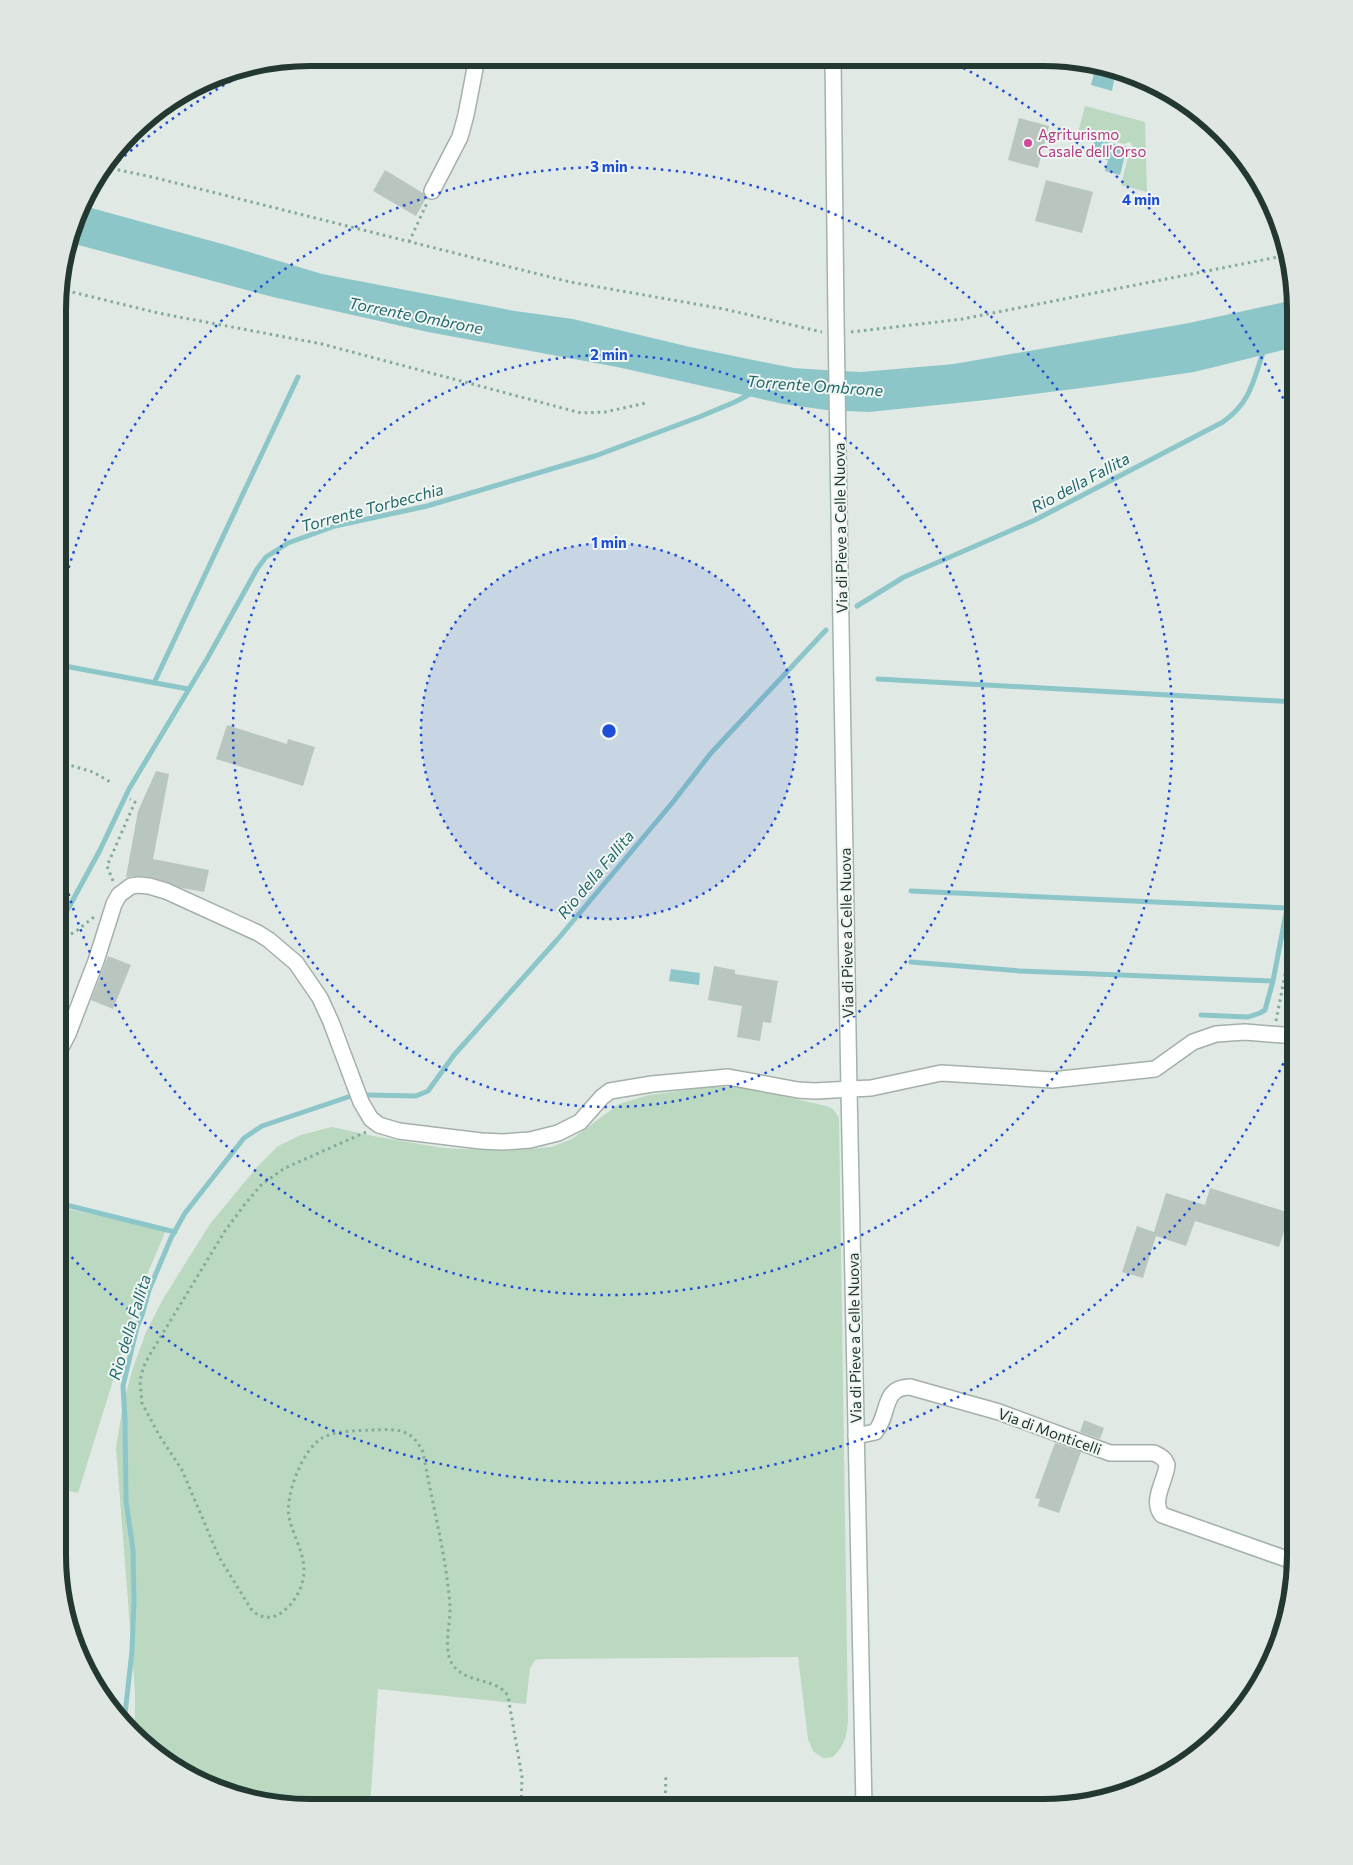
<svg xmlns="http://www.w3.org/2000/svg" width="1353" height="1865" font-family="Commissioner,sans-serif">
  <rect width="100%" height="100%" fill="#e0e9e4"/>
  <!-- green -->
  <path fill="#bbd8c0" d="M1085 106 1145 122 1147 192 1121 185 1129 153 1133 148 1131 143 1129 142 1124 144 1091 135 1076 141Z
    M710 1087H743L826 1106 833 1109 839 1118 848 1719C847 1736 845 1745 833 1757L823 1758 813 1751 808 1739 798 1657 541 1659 535 1660 530 1668 526 1704 378 1689 370 1806 278 1805 214 1788 157 1755 135 1733V1691L116 1448 123 1405 132 1371 146 1332 163 1299 210 1224 257 1167 278 1146 301 1135 332 1127 378 1137 443 1148 505 1151 552 1147 572 1139 619 1104 649 1095Z
    M58 1207 166 1230 143 1284 78 1493 58 1488Z"/>
  <!-- water -->
  <path fill="#8dc6c9" d="M1096 65 1116 70 1112 91 1091 85Z
    M1095 139 1127 147 1120 175 1105 171 1108 160 1090 156Z
    M84 206 226 245 322 274 515 311 573 319 690 347 763 362 794 368 823 370 861 372 954 364 1189 323 1294 300 1295 347 1194 372 1097 386 986 400 869 412 826 410 784 404 617 367 428 332 273 297 71 243Z
    M671 969 700 973 699 985 669 981Z"/>
  <g fill="none" stroke-linecap="round" stroke-linejoin="round">
    <!-- stream -->
    <path stroke="#8dc6c9" stroke-width="5" d="M857 606 904 577 1035 520 1223 422C1251 402 1253 381 1264 350
      M59 665 188 689
      M878 679 1295 702
      M154 683 298 377
      M911 891 1287 908 1273 981 1265 1010 1260 1013 1248 1017 1201 1015
      M59 918 68 909 100 850 129 789 207 659 257 569 266 557 288 543 335 526 427 506 595 456 699 417 735 402 752 393
      M911 962 1020 971 1273 981
      M367 1095 416 1096 428 1091 454 1055 557 940 673 802 711 753 826 630
      M58 1203 175 1232
      M124 1723 132 1651 134 1600 133 1550 126 1501 125 1420 123 1386 137 1327 142 1315 149 1290 171 1238 185 1213 244 1138 262 1126 351 1096"/>
  </g>
  <!-- building -->
  <path fill="#b9c6c0" d="M1019 118 1049 126 1038 168 1008 160Z
    M385 170 423 193 426 198 416 216 373 191Z
    M1046 180 1093 192 1082 233 1035 221Z
    M227 725 287 744 288 739 315 747 303 786 216 759Z
    M156 771 169 774 153 859 209 870 204 892 182 888 151 877 139 876 126 877 138 811Z
    M108 956 131 965 113 1009 91 1000Z
    M714 966 735 970V974L778 981 771 1023 763 1022 760 1041 737 1037 742 1006 708 1000Z
    M1210 1188 1290 1213 1279 1247 1195 1221 1186 1246 1156 1236 1143 1278 1122 1272 1137 1226 1154 1232 1166 1193 1205 1205Z
    M1084 1420 1104 1428 1100 1439 1080 1432Z
    M1055 1443 1081 1452 1059 1513 1038 1506 1040 1499 1035 1498Z"/>
  <g fill="none" stroke-linecap="round" stroke-linejoin="round">
    <!-- street casing -->
    <g stroke="#a4b0aa" stroke-width="18">
      <path id="street" d="M432 191 460 137 466 115 477 58
        M58 1053 68 1034 96 961 114 904 119 895 131 886 138 885 149 886 166 891 258 933 269 940 296 963 320 998 331 1022 361 1102 371 1119 379 1125 399 1131 481 1141 503 1142 530 1140 558 1133 580 1122 602 1097 610 1091 652 1084 728 1077 798 1090 815 1091 871 1088 941 1073 1052 1080 1155 1069 1193 1042 1216 1034 1245 1032 1295 1036
        M856 1436 875 1432C890 1416 881 1387 910 1387L999 1412 1110 1453H1154C1160 1456 1165 1458 1167 1465 1166 1480 1150 1501 1162 1515L1295 1562"/>
    </g>
    <!-- secondary casing -->
    <g stroke="#a0b4ab" stroke-width="18">
      <path id="secondary" d="M833 59 836 318
        M838 451 849 1090 864 1807"/>
    </g>
    <!-- path -->
    <path stroke="#84aa9a" stroke-width="3" stroke-dasharray="2.5 4" stroke-linecap="butt" d="M105 167 152 177 570 282 724 309 822 332
      M409 242 427 203
      M60 289 158 313 322 344 581 413 605 412 646 403
      M851 332 962 319 1288 255
      M59 762 93 772 112 783
      M113 881 107 866 135 802 130 799
      M59 939 75 932 94 917
      M1276 1021 1295 923
      M366 1132 285 1168 262 1184 245 1204 225 1231 149 1356 143 1368 140 1381 142 1403 159 1435 182 1470 219 1557 251 1609C272 1632 299 1602 303 1579 308 1558 293 1537 289 1517 285 1495 303 1447 324 1437 338 1430 357 1431 372 1430 398 1429 411 1428 423 1452 432 1503 446 1554 450 1606 451 1624 442 1649 453 1665 466 1684 496 1677 508 1696L522 1777 521 1806
      M665 1806 666 1774"/>
    <!-- street -->
    <use href="#street" stroke="#fff" stroke-width="15"/>
    <!-- secondary -->
    <use href="#secondary" stroke="#fff" stroke-width="15"/>
    <!-- secondary-bridge casing -->
    <g stroke="#a0b4ab" stroke-width="18" stroke-linecap="butt">
      <path id="secondary-bridge" d="M836 318 838 451"/>
    </g>
    <!-- secondary-bridge -->
    <use href="#secondary-bridge" stroke="#fff" stroke-width="15"/>
  </g>
  <!-- distance rings -->
  <circle cx="609" cy="731" r="188" fill="#1d4ed8" fill-opacity=".12"/>
  <g fill="none" stroke="#1d4ed8" stroke-width="2.5" stroke-dasharray="2.5 5">
    <circle cx="609" cy="731" r="188"/>
    <circle cx="609" cy="731" r="376"/>
    <path d="M59 604A564 564 0 1 1 59 858"/>
    <path d="M1293 1043A752 752 0 0 1 59 1244M91 186A752 752 0 0 1 256 67M950 61A752 752 0 0 1 1293 419"/>
  </g>
  <!-- markers -->
  <circle fill="#d1479c" stroke="#f0f6f2" stroke-width="2" cx="1028" cy="143" r="5"/>
  <g text-anchor="middle" dominant-baseline="central" stroke-width="4" stroke-linejoin="round" paint-order="stroke">
    <!-- hotel labels -->
    <g font-size="15" fill="#b23c85" stroke="#f0f6f2" text-anchor="start">
      <text x="1038" y="134">Agriturismo<tspan x="1038" dy="17">Casale dell'Orso</tspan></text>
    </g>
    <!-- street labels -->
    <g font-size="15" fill="#233830" stroke="#f0f6f2">
      <text transform="translate(840 528) rotate(-91)">Via di Pieve a Celle Nuova</text>
      <text transform="translate(846 933) rotate(-91)">Via di Pieve a Celle Nuova</text>
      <text transform="translate(854 1338) rotate(-91)">Via di Pieve a Celle Nuova</text>
      <text transform="translate(1050 1431) rotate(20)">Via di Monticelli</text>
    </g>
    <!-- water labels -->
    <g font-size="16" font-style="italic" fill="#23686d" stroke="#f0f6f2">
      <text transform="translate(416 315) rotate(11)">Torrente Ombrone</text>
      <text transform="translate(815 385) rotate(4)">Torrente Ombrone</text>
      <text transform="translate(1080 482) rotate(-28)">Rio della Fallita</text>
      <text transform="translate(372 507) rotate(-15)">Torrente Torbecchia</text>
      <text transform="translate(595 874) rotate(-50)">Rio della Fallita</text>
      <text transform="translate(129 1327) rotate(-73)">Rio della Fallita</text>
    </g>
  </g>
  <!-- crop -->
  <path d="M0 0H1353V1865H0ZM310 66H1043A244 244 0 0 1 1287 310V1555A244 244 0 0 1 1043 1799H310A244 244 0 0 1 66 1555V310A244 244 0 0 1 310 66Z" fill="#e0e7e2" fill-rule="evenodd"/>
  <path fill="none" stroke="#233830" stroke-width="6" d="M310 66H1043A244 244 0 0 1 1287 310V1555A244 244 0 0 1 1043 1799H310A244 244 0 0 1 66 1555V310A244 244 0 0 1 310 66Z"/>
  <circle cx="609" cy="731" r="8" fill="#1d4ed8" stroke="#f0f6f2" stroke-width="2.5"/>
  <g font-size="15" text-anchor="middle" font-weight="bold" fill="#1d4ed8" stroke="#f0f6f2" stroke-width="4" stroke-linejoin="round" paint-order="stroke">
    <text x="609" y="172">3 min</text>
    <text x="1141" y="205">4 min</text>
    <text x="609" y="360">2 min</text>
    <text x="609" y="548">1 min</text>
  </g>
</svg>
